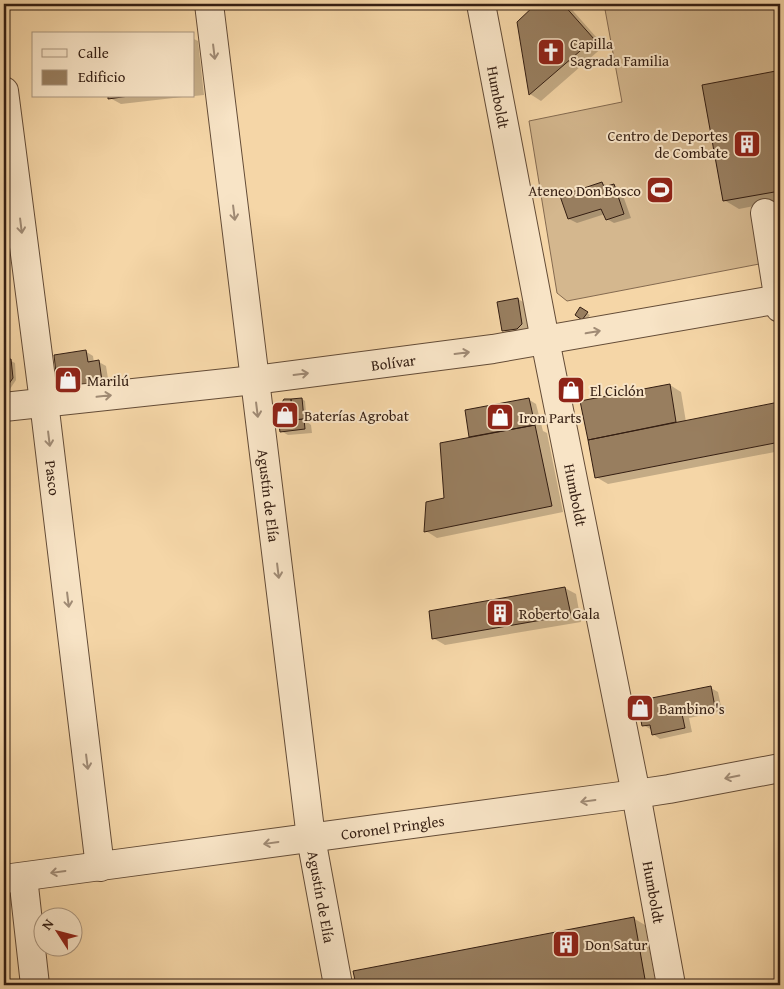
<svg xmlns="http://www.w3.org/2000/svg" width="784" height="989" font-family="'Gentium Book Plus',serif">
  <rect width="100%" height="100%" fill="#f5d6a7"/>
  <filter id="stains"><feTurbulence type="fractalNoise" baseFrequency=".004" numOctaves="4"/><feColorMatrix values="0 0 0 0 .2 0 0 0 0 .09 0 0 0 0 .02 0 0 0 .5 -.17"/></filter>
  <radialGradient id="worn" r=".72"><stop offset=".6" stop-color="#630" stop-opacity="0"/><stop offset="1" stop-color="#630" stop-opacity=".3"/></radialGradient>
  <!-- garden -->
  <path fill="#d4b78e" stroke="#846a50" d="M604 4H780V260L567 301 557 293 529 121 622 102Z"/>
  <!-- shadow -->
  <path fill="#0003" d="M538 4H567L604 46 541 101 530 94 519 22Z
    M194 39 198 41 204 95 194 96Z
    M775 73 780 76V201L739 209 724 200Z
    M109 96H191L121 104 110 98Z
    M602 183 609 187 614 185 621 190 631 218 614 223 607 219 605 214 577 223 569 219Z
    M518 299 525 303 529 329 525 333 510 335 503 330Z
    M581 309 590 315 586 321 577 315Z
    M85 351 93 356 94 363 99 362 106 366 109 385 72 390 64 386Z
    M11 361 15 363 16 380 10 389 4 390V362Z
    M670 385 681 392 686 422 779 404H780V451L608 484 596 477 582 402Z
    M302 399 305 401 307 422 311 425 312 433 288 435 281 431Z
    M528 399 536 404 543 431 547 433 563 512 437 538 426 531 446 499 473 438 471 437Z
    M565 588 576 594 581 622 445 645 433 638Z
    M711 688 718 692 722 711 689 718 692 732 660 739 653 734 652 730 643 725Z
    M633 918 645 925 656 985H357L355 972Z"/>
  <!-- building -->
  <path fill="#987e5f" stroke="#341e12" d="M536 4H563L594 39 529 95 517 22Z
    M776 71 780 98V191L723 201 702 85Z
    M108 96H129L108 99Z
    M602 182 604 187 614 184 624 214 606 220 601 209 568 219 560 196Z
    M518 298 522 324 517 329 502 331 497 302Z
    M580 307 588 312 582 320 575 315Z
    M86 350 88 362 99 360 102 381 63 387 57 382 54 355Z
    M11 359 13 378 6 388H4V360Z
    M670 384 676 422 588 440 580 401Z
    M302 398 304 419 293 420 291 399Z
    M529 398 535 425 469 437 465 410Z
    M284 399H291L293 420 304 419 305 429 280 432 277 411Z
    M779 402 780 408V442L595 478 588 440Z
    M535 425 552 506 424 532 426 502 444 498 440 443Z
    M565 587 571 615 432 639 429 611Z
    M711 686 715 707 682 714 685 728 652 735 650 725 642 726 637 701Z
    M634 917 646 985H356L353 971Z"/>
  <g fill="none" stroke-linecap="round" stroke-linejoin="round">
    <!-- minor casing -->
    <g stroke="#644c37" stroke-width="30">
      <g id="minor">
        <path id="s1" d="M209 4 311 838 338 985"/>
        <path id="s2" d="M481 4 545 340 636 794 671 985"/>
        <path id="s3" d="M4 91 44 402 100 867"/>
        <path d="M765 213 780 308"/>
        <path id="s4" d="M4 407 254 380 493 349 780 299"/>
        <path d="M23 877 35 985"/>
        <path id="s5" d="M4 879 636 794 669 789 780 768"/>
      </g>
    </g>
    <!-- minor -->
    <use href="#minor" stroke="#f8e4c6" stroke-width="28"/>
  </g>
  <!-- one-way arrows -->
  <defs><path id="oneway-shaft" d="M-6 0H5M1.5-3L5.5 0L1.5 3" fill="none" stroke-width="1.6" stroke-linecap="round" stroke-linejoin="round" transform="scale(1.25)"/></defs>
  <g stroke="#a08b75">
    <use href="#oneway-shaft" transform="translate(214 52) rotate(83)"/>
    <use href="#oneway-shaft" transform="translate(234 213) rotate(83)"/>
    <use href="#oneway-shaft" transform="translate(21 226) rotate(83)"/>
    <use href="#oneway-shaft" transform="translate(593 332) rotate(-10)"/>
    <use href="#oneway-shaft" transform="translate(462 353) rotate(-7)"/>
    <use href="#oneway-shaft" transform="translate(301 374) rotate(-7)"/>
    <use href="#oneway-shaft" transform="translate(104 396) rotate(-6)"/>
    <use href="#oneway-shaft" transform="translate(257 410) rotate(83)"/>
    <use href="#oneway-shaft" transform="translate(49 439) rotate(83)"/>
    <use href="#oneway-shaft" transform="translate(278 571) rotate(83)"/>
    <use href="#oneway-shaft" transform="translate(68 600) rotate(83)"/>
    <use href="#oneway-shaft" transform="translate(87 762) rotate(83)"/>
    <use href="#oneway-shaft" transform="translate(732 777) rotate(169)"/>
    <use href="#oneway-shaft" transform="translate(588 801) rotate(172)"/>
    <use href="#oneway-shaft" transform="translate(271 843) rotate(172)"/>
    <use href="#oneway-shaft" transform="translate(58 872) rotate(172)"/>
  </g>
  <!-- icons -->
  <defs>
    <g id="church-square" transform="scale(1.4375)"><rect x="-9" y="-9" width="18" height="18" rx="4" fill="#8f2418" stroke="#f8e4c6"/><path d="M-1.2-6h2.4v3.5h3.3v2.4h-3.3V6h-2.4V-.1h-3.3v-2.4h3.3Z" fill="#fff"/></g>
    <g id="building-square" transform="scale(1.4375)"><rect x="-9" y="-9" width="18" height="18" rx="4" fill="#8f2418" stroke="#f8e4c6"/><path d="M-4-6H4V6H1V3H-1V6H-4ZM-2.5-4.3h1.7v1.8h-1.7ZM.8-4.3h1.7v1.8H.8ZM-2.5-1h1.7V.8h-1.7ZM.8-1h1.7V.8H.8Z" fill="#fff"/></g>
    <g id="stadium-square" transform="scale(1.4375)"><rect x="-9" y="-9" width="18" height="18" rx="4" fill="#8f2418" stroke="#f8e4c6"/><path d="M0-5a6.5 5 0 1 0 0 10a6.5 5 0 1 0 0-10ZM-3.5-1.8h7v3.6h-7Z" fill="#fff"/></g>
    <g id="shop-square" transform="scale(1.4375)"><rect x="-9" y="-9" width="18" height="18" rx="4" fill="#8f2418" stroke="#f8e4c6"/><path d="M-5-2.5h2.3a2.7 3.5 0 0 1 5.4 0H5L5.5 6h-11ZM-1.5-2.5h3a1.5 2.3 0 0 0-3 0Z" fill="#fff"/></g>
  </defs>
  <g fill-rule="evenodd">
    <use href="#church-square" x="551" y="52"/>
    <use href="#building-square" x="747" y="144"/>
    <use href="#stadium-square" x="660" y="190"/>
    <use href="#shop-square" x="68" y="380"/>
    <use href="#shop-square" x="571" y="390"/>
    <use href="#shop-square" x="285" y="415"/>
    <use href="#shop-square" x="500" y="417"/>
    <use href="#building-square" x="500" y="613"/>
    <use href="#shop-square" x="640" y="708"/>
    <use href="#building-square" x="566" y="944"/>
  </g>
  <g text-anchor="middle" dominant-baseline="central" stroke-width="4" stroke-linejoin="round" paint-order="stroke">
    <!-- poi labels -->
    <g font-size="15" fill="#341e12" stroke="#f8e4c6" text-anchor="start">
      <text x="570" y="43">Capilla<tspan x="570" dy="17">Sagrada Familia</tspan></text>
      <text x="728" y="135" text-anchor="end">Centro de Deportes<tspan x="728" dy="17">de Combate</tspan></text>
      <text x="641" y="190" text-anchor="end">Ateneo Don Bosco</text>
      <text x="87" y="380">Marilú</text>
      <text x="590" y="390">El Ciclón</text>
      <text x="304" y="415">Baterías Agrobat</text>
      <text x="519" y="417">Iron Parts</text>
      <text x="519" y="613">Roberto Gala</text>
      <text x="659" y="708">Bambino's</text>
      <text x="585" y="944">Don Satur</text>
    </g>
    <!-- street labels -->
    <g font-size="15" fill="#341e12" stroke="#f8e4c6">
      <text stroke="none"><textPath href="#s2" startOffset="95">Humboldt</textPath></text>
      <text stroke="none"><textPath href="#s4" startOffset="392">Bolívar</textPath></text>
      <text stroke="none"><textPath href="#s3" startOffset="390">Pasco</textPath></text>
      <text stroke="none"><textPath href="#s1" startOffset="495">Agustín de Elía</textPath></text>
      <text stroke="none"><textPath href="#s2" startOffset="500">Humboldt</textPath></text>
      <text stroke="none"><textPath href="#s5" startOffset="392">Coronel Pringles</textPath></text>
      <text stroke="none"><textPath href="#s2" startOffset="905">Humboldt</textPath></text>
      <text stroke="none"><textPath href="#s1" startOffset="900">Agustín de Elía</textPath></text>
    </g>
  </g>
  <!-- margin -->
  <rect width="784" height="989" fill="none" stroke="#f5d6a7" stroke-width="20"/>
  <rect x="5" y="5" width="774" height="979" fill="none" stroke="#341e12" stroke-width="2.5"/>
  <rect x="10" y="10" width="764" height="969" fill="none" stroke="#341e12"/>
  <!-- legend -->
  <rect x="32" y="32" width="162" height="65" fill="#f8e4c6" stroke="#aa957e"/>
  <rect x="42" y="49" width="25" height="8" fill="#f8e4c6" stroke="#aa957e"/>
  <text x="78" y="58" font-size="15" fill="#341e12">Calle</text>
  <rect x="42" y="70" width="25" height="15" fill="#987e5f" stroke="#aa957e"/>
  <text x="78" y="82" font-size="15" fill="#341e12">Edificio</text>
  <!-- north arrow -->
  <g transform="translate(58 932) rotate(306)"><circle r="24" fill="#f8e4c6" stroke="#aa957e"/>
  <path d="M0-4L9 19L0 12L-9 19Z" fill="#8f2418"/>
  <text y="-8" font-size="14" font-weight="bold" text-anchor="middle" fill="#341e12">N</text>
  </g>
  <rect width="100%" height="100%" filter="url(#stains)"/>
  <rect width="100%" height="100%" fill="url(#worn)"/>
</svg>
